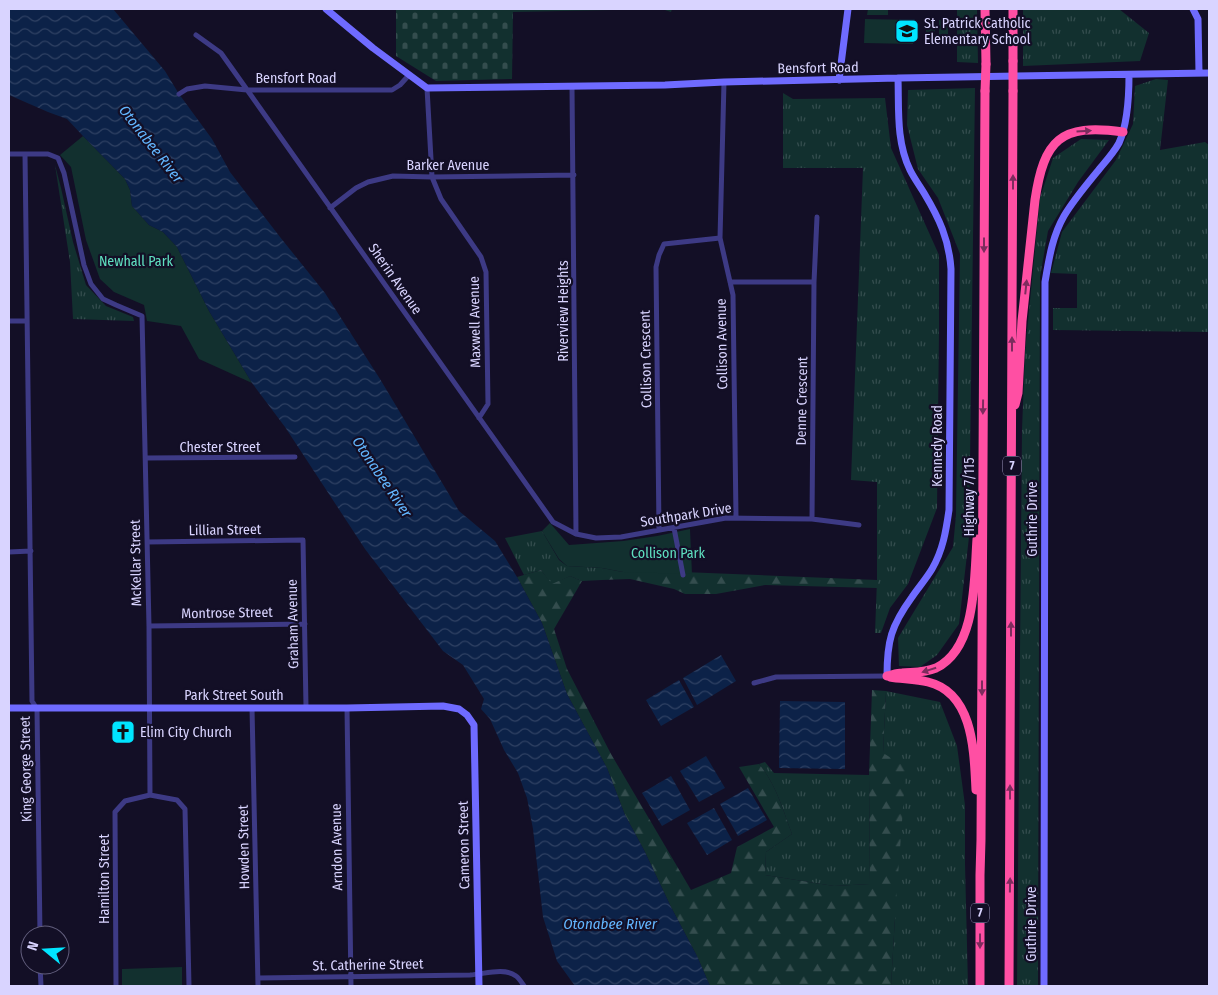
<svg xmlns="http://www.w3.org/2000/svg" width="1218" height="995" font-family="'Fira Sans Condensed',sans-serif">
  <defs>
    <pattern id="grass-tufts" width="24" height="20" patternUnits="userSpaceOnUse" patternTransform="scale(1.25)"><rect width="24" height="20" fill="#12302f"/><path d="M3 7l-1-3M5 7V3M7 7l1-3M15 17l-1-3M17 17v-4M19 17l1-3" fill="none" stroke="#344d4e"/></pattern>
    <pattern id="forest-firs" width="22" height="20" patternUnits="userSpaceOnUse" patternTransform="scale(1.25)"><rect width="22" height="20" fill="#12302f"/><path d="M5 1l3.5 6h-7zM16 11l3.5 6h-7z" fill="#344d4e"/></pattern>
    <pattern id="cemetery-stones" width="16" height="16" patternUnits="userSpaceOnUse" patternTransform="scale(1.25)"><rect width="16" height="16" fill="#12302f"/><path d="M2 7V4a2 2 0 0 1 4 0v3zM10 15v-3a2 2 0 0 1 4 0v3z" fill="#344d4e"/></pattern>
    <pattern id="water-waves" width="16" height="10" patternUnits="userSpaceOnUse" patternTransform="scale(1.25)"><rect width="16" height="10" fill="#0c2248"/><path d="M0 5q4-4 8 0t8 0" fill="none" stroke="#2f4163"/></pattern>
  </defs>
  <rect width="100%" height="100%" fill="#130f26"/>
  <!-- grass -->
  <path fill="url(#grass-tufts)" d="M957 9H977L978 63 957 62Z
    M1023 9H1119L1149 33 1140 61 1023 66Z
    M1156 79 1168 80 1160 150 1205 142 1209 145V332L1053 330V308H1077V274L1051 273 1062 232 1116 160 1133 124 1135 86Z
    M975 88 969 537 959 624 937 655 920 667 899 666 898 638 953 547 956 515 960 254 938 198 918 169 907 125 908 90Z
    M783 93 793 99 885 98 891 148 939 255V331L937 508 908 584 890 608 881 633H875L877 580V482L851 480 863 168H783Z
    M1081 139 1109 140 1078 182 1048 231 1040 277 1038 986H1017L1022 430 1025 352 1040 198 1053 158Z
    M55 165 61 188 73 242 86 285 106 306 133 317 134 321 73 319 70 262Z
    M542 531 559 560 567 566 602 568V580L582 581 570 576 552 585 541 570 524 575 505 538Z
    M886 691 940 702 957 746 965 805V864L968 986H891L895 917 883 753Z
    M765 762 774 773 869 775 870 884 834 886 765 875 766 852 792 834C783 810 776 784 759 764Z"/>
  <!-- forest -->
  <path fill="url(#forest-firs)" d="M602 568 623 572H683L877 580V588L765 585 716 594H685L674 589 630 579 602 580Z
    M541 570 552 584 570 576 582 581 554 629 567 669 611 754 691 890 731 873 737 847 774 827 739 767 759 764C776 784 783 810 792 834L766 852 765 875 834 886 870 884 869 775 872 690 886 691 883 753 906 767 895 917 891 986H710L697 956 671 907 644 850 625 815 607 768 567 694 542 623 517 577Z"/>
  <!-- cemetery -->
  <path fill="url(#cemetery-stones)" d="M396 9H672L671 12 662 9 513 12 512 79 436 81 396 56Z"/>
  <!-- park -->
  <path fill="#12302f" d="M868 9H888V15H867Z
    M865 19 914 20 913 44 864 43Z
    M939 20H948V35H939Z
    M926 21H935V34L926 35Z
    M83 136 125 179 130 190 132 206 149 225 163 232 177 247 209 311 252 383 199 359 181 326 147 321 144 305 114 292 100 279 86 240 71 167 60 155Z
    M550 523 569 545 623 541 657 536 690 529 692 574 623 572 602 568 567 566 559 559 542 531Z
    M182 967V986H122V969Z"/>
  <!-- water -->
  <path fill="url(#water-waves)" d="M9 9H113L165 71 179 94 212 139 230 172 280 237 325 293 380 379 459 511 495 541 517 577 542 623 567 694 607 768 625 815 644 850 671 907 697 956 710 986H575L557 961 543 917 533 829 527 798 518 773 504 750 490 719 481 709 484 699 463 665 443 651 365 549 285 427 252 383 209 311 177 247 163 232 149 225 132 206 130 190 125 179 83 136 67 119 48 112 9 95Z
    M721 655 736 681 697 705 683 678Z
    M679 680 694 707 661 726 646 700Z
    M780 701 845 702V769L779 768Z
    M706 756 725 788 699 802 680 771Z
    M671 776 690 810 662 826 642 793Z
    M748 788 767 820 738 836 720 804Z
    M714 808 732 840 707 855 687 823Z"/>
  <g fill="none" stroke-linecap="round" stroke-linejoin="round">
    <!-- street -->
    <path stroke="#3d3a85" stroke-width="5" d="M196 35 221 53 553 522 576 534 596 538 621 537 726 518 812 519 859 525
      M724 82 720 238 733 295 736 517
      M572 87 576 534
      M427 88 432 177 441 199 481 257 486 272 488 404 479 418
      M179 94 187 89 205 86 247 90H392L400 85 409 75
      M9 154H48L58 158 64 173 84 265 91 284 103 299 116 305 142 316 149 626 150 795
      M25 154 32 701 37 709 40 935
      M330 208 356 188 368 182 393 176 432 177 574 175
      M730 282H814
      M9 321H27
      M146 458 295 457
      M812 519 814 282 817 217
      M674 528 683 575
      M659 530 656 267 659 255 664 244 720 238
      M147 542 303 540 306 707
      M9 552 31 551
      M149 626 305 624
      M754 683 776 677 887 676
      M252 708 258 986
      M347 708 351 986
      M40 965 41 986
      M258 978 470 975C485 974 504 967 516 976 519 978 522 983 524 986
      M116 986 115 812 125 801 150 795 177 800 185 809 189 986"/>
    <!-- secondary -->
    <path stroke="#6f6bff" stroke-width="7" d="M326 9 373 48 427 88 665 85 724 82 898 78 1209 73
      M1193 9 1198 19 1199 73
      M839 80 848 9
      M887 676C887 641 891 626 912 597 918 588 926 579 932 569 943 550 946 531 949 510L951 269C949 239 939 218 924 193 919 185 914 178 910 170 896 141 899 109 898 78
      M9 708H347L443 706 459 709 467 715 474 725 479 986
      M1044 986 1045 282C1049 259 1052 237 1064 216 1074 199 1088 183 1101 167 1107 160 1114 152 1119 143 1128 123 1129 96 1129 75"/>
    <!-- highway -->
    <path stroke="#ff4fa3" stroke-width="9" d="M985 9 986 64
      M1013 61V9
      M1015 405 1018 393 1022 321 1035 200C1044 140 1060 123 1123 132
      M887 676C892 675 897 673 902 673 914 672 924 673 936 668 977 648 974 579 977 539
      M890 677C902 679 916 679 928 682 974 693 974 753 976 790
      M980 986V875L981 840 985 91
      M1009 986 1013 91"/>
    <!-- highway-bridge -->
    <path stroke="#ff4fa3" stroke-width="9" d="M1013 61V91
      M985 91 986 64"/>
  </g>
  <!-- one-way arrows -->
  <defs><path id="oneway-solid" d="M-6-.8H1V-3.2L6.5 0L1 3.2V.8H-6Z" transform="scale(1.25)"/></defs>
  <g fill="#7d2c5e">
    <use href="#oneway-solid" transform="translate(1084 131) rotate(-4)"/>
    <use href="#oneway-solid" transform="translate(1013 182) rotate(-90)"/>
    <use href="#oneway-solid" transform="translate(984 245) rotate(90)"/>
    <use href="#oneway-solid" transform="translate(1026 287) rotate(-84)"/>
    <use href="#oneway-solid" transform="translate(1012 344) rotate(-90)"/>
    <use href="#oneway-solid" transform="translate(983 407) rotate(91)"/>
    <use href="#oneway-solid" transform="translate(1011 629) rotate(-90)"/>
    <use href="#oneway-solid" transform="translate(929 670) rotate(163)"/>
    <use href="#oneway-solid" transform="translate(982 688) rotate(90)"/>
    <use href="#oneway-solid" transform="translate(1010 792) rotate(-90)"/>
    <use href="#oneway-solid" transform="translate(1010 885) rotate(-89)"/>
    <use href="#oneway-solid" transform="translate(980 941) rotate(90)"/>
  </g>
  <!-- icons -->
  <defs>
    <g id="school-square" transform="scale(1.25)"><rect x="-9" y="-9" width="18" height="18" rx="4" fill="#00e5ff" stroke="#130f26"/><path d="M0-5L7-2L0 1L-7-2ZM-4 1L0 2.5L4 1V4Q0 6-4 4Z" fill="#111"/></g>
    <g id="church-square" transform="scale(1.25)"><rect x="-9" y="-9" width="18" height="18" rx="4" fill="#00e5ff" stroke="#130f26"/><path d="M-1.2-6h2.4v3.5h3.3v2.4h-3.3V6h-2.4V-.1h-3.3v-2.4h3.3Z" fill="#111"/></g>
  </defs>
  <g fill-rule="evenodd">
    <use href="#school-square" x="907" y="31"/>
    <use href="#church-square" x="123" y="732"/>
  </g>
  <g text-anchor="middle" dominant-baseline="central" stroke-width="4.5" stroke-linejoin="round" paint-order="stroke">
    <!-- shield labels -->
    <g fill="#130f26" stroke="#9e99be" stroke-width="1">
      <rect x="1003" y="456.5" width="18" height="19" rx="4"/>
      <rect x="971" y="903.5" width="18" height="19" rx="4"/>
    </g>
    <g font-size="12" font-weight="bold" fill="#d9d4ff">
      <text x="1012" y="466">7</text>
      <text x="980" y="913">7</text>
    </g>
    <!-- poi labels -->
    <g font-size="14" fill="#d9d4ff" stroke="#130f26" text-anchor="start">
      <text x="924" y="23">St. Patrick Catholic<tspan x="924" dy="16">Elementary School</tspan></text>
      <text x="140" y="732">Elim City Church</text>
    </g>
    <!-- street labels -->
    <g font-size="14" fill="#d9d4ff" stroke="#130f26">
      <text transform="translate(818 68) rotate(-1)">Bensfort Road</text>
      <text x="296" y="78">Bensfort Road</text>
      <text x="448" y="165">Barker Avenue</text>
      <text transform="translate(395 279) rotate(55)">Sherin Avenue</text>
      <text transform="translate(563 311) rotate(-90)">Riverview Heights</text>
      <text transform="translate(475 322) rotate(-91)">Maxwell Avenue</text>
      <text transform="translate(722 344) rotate(-91)">Collison Avenue</text>
      <text transform="translate(646 359) rotate(-91)">Collison Crescent</text>
      <text transform="translate(802 401) rotate(-89)">Denne Crescent</text>
      <text transform="translate(937 446) rotate(-90)">Kennedy Road</text>
      <text x="220" y="447">Chester Street</text>
      <text transform="translate(969 497) rotate(-90)">Highway 7/115</text>
      <text transform="translate(686 515) rotate(-9)">Southpark Drive</text>
      <text transform="translate(1032 519) rotate(-90)">Guthrie Drive</text>
      <text transform="translate(225 530) rotate(-1)">Lillian Street</text>
      <text transform="translate(136 563) rotate(-91)">McKellar Street</text>
      <text transform="translate(227 613) rotate(-1)">Montrose Street</text>
      <text transform="translate(293 624) rotate(-91)">Graham Avenue</text>
      <text x="234" y="695">Park Street South</text>
      <text transform="translate(26 769) rotate(-91)">King George Street</text>
      <text transform="translate(464 845) rotate(-91)">Cameron Street</text>
      <text transform="translate(244 847) rotate(-91)">Howden Street</text>
      <text transform="translate(337 847) rotate(-91)">Arndon Avenue</text>
      <text transform="translate(104 879) rotate(-90)">Hamilton Street</text>
      <text transform="translate(1031 924) rotate(-90)">Guthrie Drive</text>
      <text transform="translate(368 965) rotate(-1)">St. Catherine Street</text>
    </g>
    <!-- park labels -->
    <g font-size="14" fill="#5fe0c0" stroke="#130f26">
      <text x="136" y="261">Newhall Park</text>
      <text x="668" y="553">Collison Park</text>
    </g>
    <!-- water labels -->
    <g font-size="15" font-style="italic" fill="#62b6ff" stroke="#130f26">
      <text transform="translate(151 144) rotate(52)">Otonabee River</text>
      <text transform="translate(382 477) rotate(56)">Otonabee River</text>
      <text x="610" y="924">Otonabee River</text>
    </g>
  </g>
  <!-- border -->
  <rect width="1218" height="995" fill="none" stroke="#d9d4ff" stroke-width="20"/>
  <!-- north arrow -->
  <g transform="translate(45 950) rotate(288)"><circle r="24" fill="#130f26" stroke="#625e7d"/>
  <path d="M0-4L9 19L0 12L-9 19Z" fill="#00e5ff"/>
  <text y="-8" font-size="14" font-weight="bold" text-anchor="middle" fill="#d9d4ff">N</text>
  </g>
</svg>
